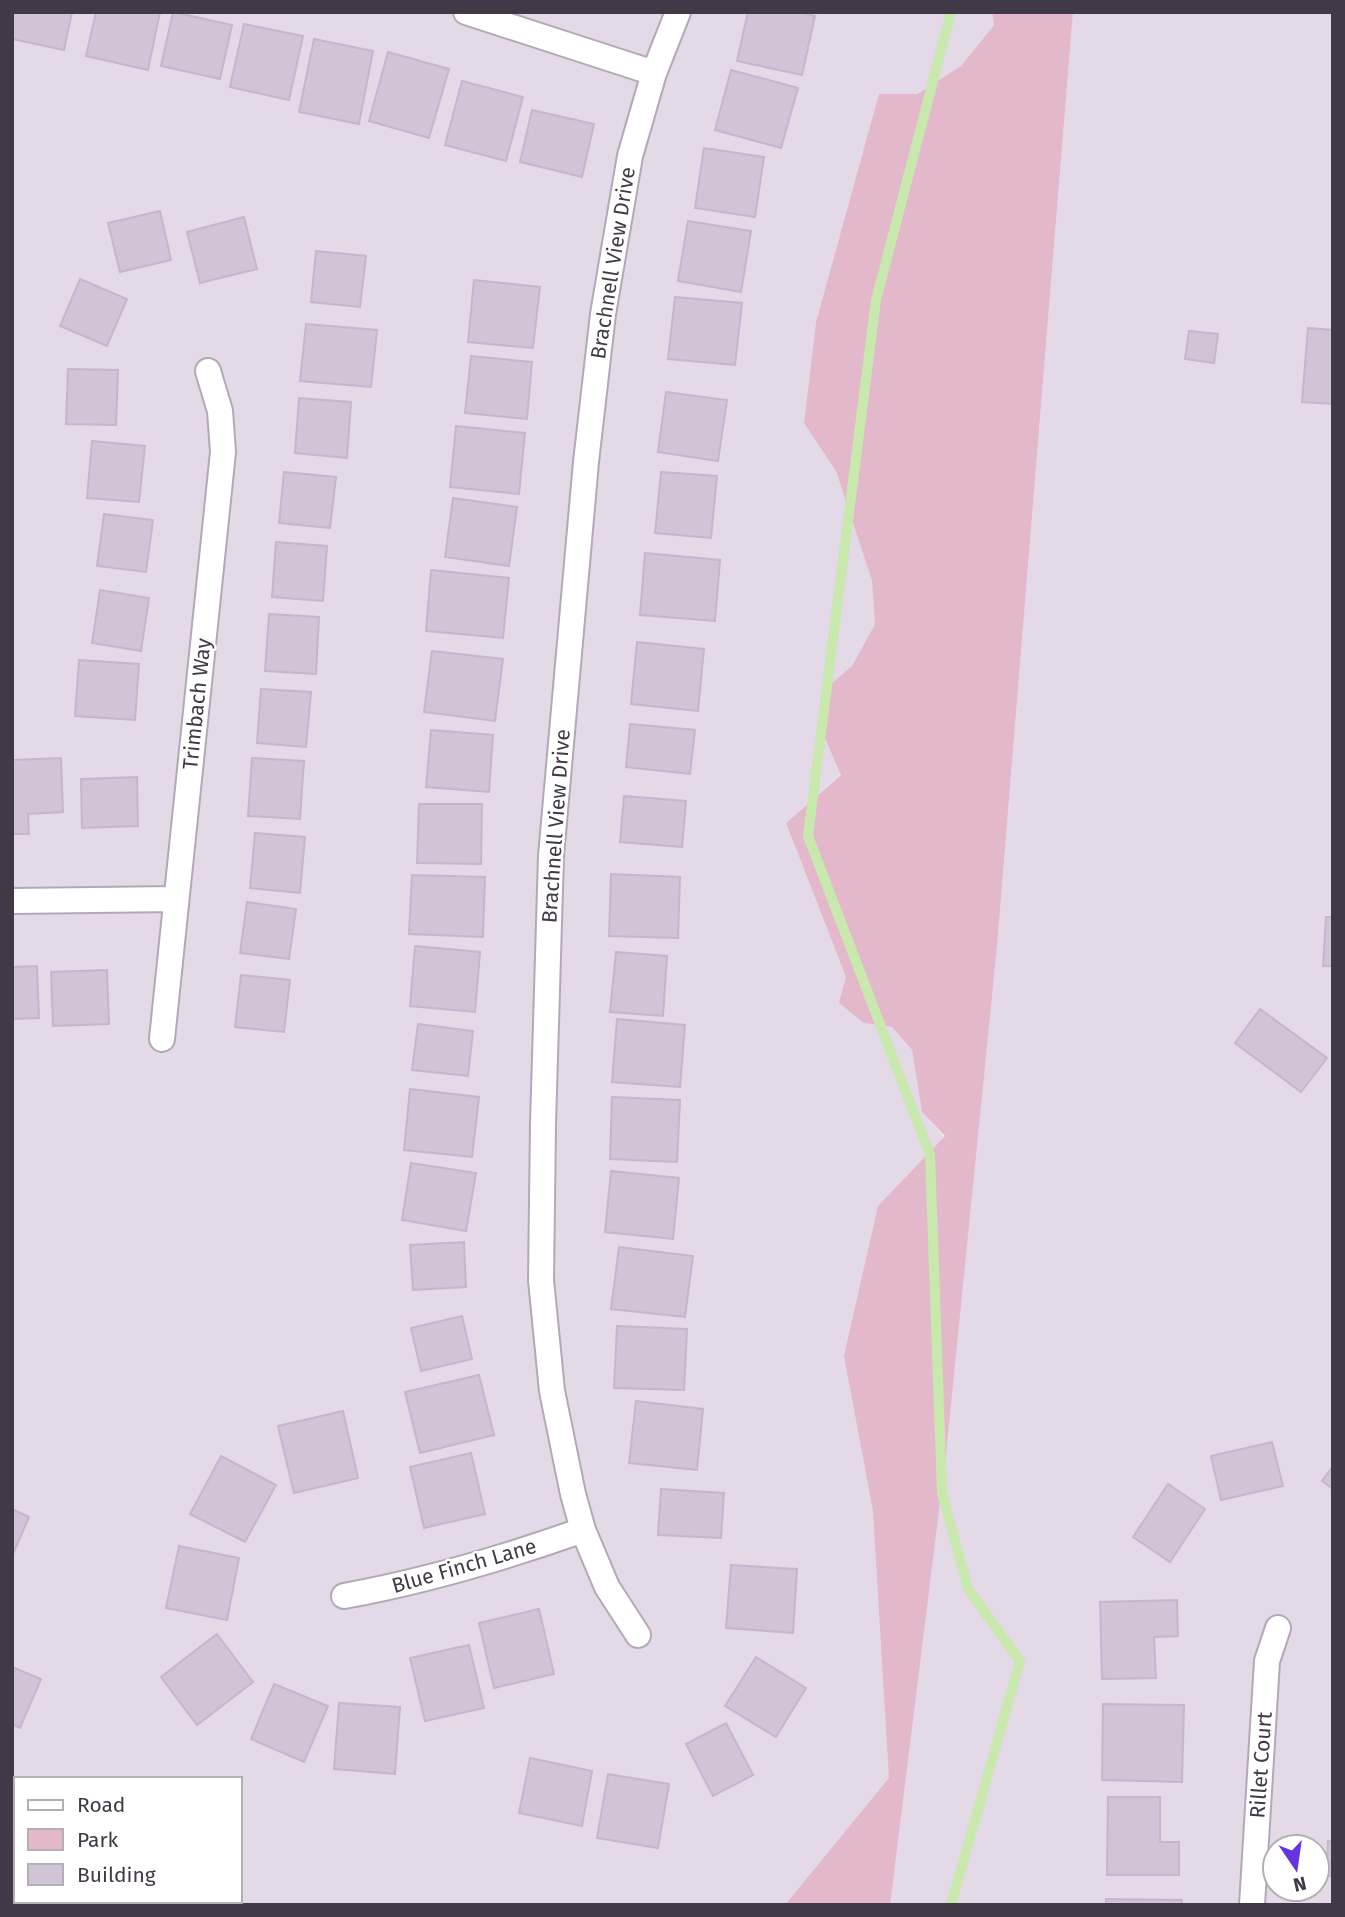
<svg xmlns="http://www.w3.org/2000/svg" width="1345" height="1917" font-family="'Fira Sans',sans-serif">
  <rect width="100%" height="100%" fill="#f1eaf3"/>
  <!-- residential -->
  <path fill="#e4d9e6" fill-rule="evenodd" d="M12 12H992L994 25 961 66 916 94 879 95 816 322 804 423 836 471 872 581 875 624 852 666 826 688 841 774 786 823 864 1023 892 1027 912 1050 922 1112 974 1171 997 947 1073 12H1333V1905H12ZM16 1779H240V1901H16ZM1275 1847H1317V1889H1275Z"/>
  <!-- green -->
  <path fill="#e2b8ca" d="M992 12H1073L997 947 946 1454 890 1905H785L889 1778 873 1511 844 1356 878 1206 945 1136 922 1112 912 1050 892 1027 864 1023 839 1003 846 977 786 823 841 775 818 722 826 688 852 666 875 624 872 581 836 471 804 423 816 322 879 94H917L961 66 994 25Z"/>
  <g fill="none" stroke-linecap="round" stroke-linejoin="round">
    <!-- stream -->
    <path stroke="#c9e8ae" stroke-width="10" d="M951 12 876 300 808 836 930 1155 942 1493 968 1589 1020 1661 951 1905"/>
  </g>
  <!-- building -->
  <path fill="#d1c4d6" stroke="#c7b5cd" stroke-width="2" d="M12 12H72L64 50 12 39Z
    M96 12H160L148 70 86 56Z
    M173 12 232 25 220 79 161 66Z
    M748 12H798L815 16 802 75 737 61Z
    M244 24 303 36 289 100 230 87Z
    M314 39 373 51 359 124 299 112Z
    M388 52 449 69 429 138 369 121Z
    M731 70 798 88 781 148 715 130Z
    M462 81 523 97 506 161 445 145Z
    M532 110 594 124 582 177 520 162Z
    M704 148 764 157 755 217 695 208Z
    M160 211 171 260 120 272 108 223Z
    M244 217 257 269 200 283 187 232Z
    M688 221 751 231 741 292 678 281Z
    M316 251 366 256 360 307 311 302Z
    M80 279 127 299 107 346 60 326Z
    M474 280 540 287 533 348 468 342Z
    M675 297 742 303 735 365 668 359Z
    M306 324 377 330 371 387 300 381Z
    M1308 328 1333 330V404L1302 402Z
    M1189 331 1218 334 1214 363 1185 359Z
    M471 356 532 362 527 419 465 413Z
    M68 369 118 370 116 425 66 424Z
    M666 392 727 400 718 461 658 452Z
    M299 398 351 402 347 458 295 453Z
    M456 426 525 433 519 494 450 487Z
    M92 441 145 446 139 502 87 498Z
    M284 472 336 477 330 528 279 523Z
    M661 472 717 476 711 538 655 533Z
    M453 498 517 507 509 566 445 557Z
    M104 514 153 520 146 572 97 566Z
    M276 542 327 546 323 601 272 597Z
    M645 553 720 560 715 621 640 615Z
    M431 570 509 578 503 638 426 631Z
    M100 590 149 598 141 651 92 643Z
    M269 614 319 617 316 674 265 671Z
    M637 642 704 649 698 711 631 704Z
    M432 651 503 659 495 721 424 712Z
    M79 660 139 664 135 720 75 716Z
    M261 689 311 692 306 747 257 743Z
    M630 724 695 730 690 774 626 767Z
    M431 730 493 735 489 792 426 787Z
    M61 758 63 812 28 814 29 834H12V760Z
    M252 758 304 761 300 819 248 816Z
    M137 777 138 826 82 828 81 779Z
    M624 796 686 801 682 847 620 842Z
    M419 804H482L481 864 417 863Z
    M255 833 305 837 300 893 250 888Z
    M611 874 680 877 678 938 609 936Z
    M412 875 485 877 483 937 409 934Z
    M247 902 296 909 289 959 240 953Z
    M1326 917H1333V966H1323Z
    M415 946 480 952 475 1012 410 1006Z
    M616 952 667 956 663 1016 610 1012Z
    M37 966 39 1018 12 1019V967Z
    M107 970 109 1024 53 1026 51 972Z
    M241 975 290 980 284 1032 235 1027Z
    M1260 1009 1327 1058 1301 1092 1235 1043Z
    M617 1019 685 1025 680 1087 612 1082Z
    M418 1024 473 1031 468 1076 412 1070Z
    M410 1089 479 1097 472 1157 404 1150Z
    M612 1097 680 1100 677 1162 610 1159Z
    M411 1163 476 1173 466 1231 402 1220Z
    M611 1171 679 1178 673 1239 605 1232Z
    M464 1242 466 1287 413 1290 410 1245Z
    M619 1247 693 1256 685 1317 611 1309Z
    M462 1316 472 1359 421 1371 411 1328Z
    M617 1326 687 1329 684 1390 614 1388Z
    M479 1375 494 1435 420 1453 405 1392Z
    M636 1401 703 1409 697 1470 629 1463Z
    M343 1411 358 1478 294 1493 278 1426Z
    M1272 1442 1283 1486 1221 1500 1211 1456Z
    M471 1453 485 1514 424 1528 410 1467Z
    M221 1456 276 1485 245 1542 190 1514Z
    M1333 1466V1489L1322 1481Z
    M1168 1484 1205 1509 1170 1562 1133 1537Z
    M661 1489 724 1493 721 1538 658 1535Z
    M12 1509 29 1517 12 1556Z
    M179 1546 239 1558 227 1620 166 1608Z
    M731 1565 797 1569 793 1633 726 1628Z
    M1177 1600 1178 1636 1154 1637 1156 1678 1102 1679 1100 1602Z
    M539 1609 554 1674 494 1688 479 1623Z
    M217 1634 253 1682 197 1725 161 1677Z
    M469 1645 484 1708 425 1721 410 1658Z
    M756 1657 806 1688 776 1737 725 1706Z
    M12 1667 41 1679 20 1728 12 1724Z
    M274 1684 328 1706 304 1762 251 1739Z
    M339 1703 400 1707 395 1774 334 1769Z
    M1103 1704 1184 1705 1182 1782 1102 1780Z
    M726 1723 753 1775 713 1796 686 1744Z
    M530 1758 592 1771 582 1826 519 1813Z
    M608 1774 669 1784 658 1848 597 1838Z
    M1108 1797H1160V1842H1179V1875H1107Z
    M1328 1841 1333 1842V1876H1326Z
    M1106 1899 1182 1900V1905H1106Z"/>
  <g fill="none" stroke-linecap="round" stroke-linejoin="round">
    <!-- street casing -->
    <g stroke="#b4a8b7" stroke-width="28">
      <path id="street" d="M466 12 654 73
        M12 901 176 899
        M162 1039 223 452 220 411 208 371
        M344 1596C426 1581 504 1558 583 1530
        M638 1635 607 1587 583 1530 573 1494 552 1391 541 1280 543 1124 551 856 586 462 603 314 630 156 654 73 678 12
        M1252 1905 1267 1661 1278 1628"/>
    </g>
    <!-- street -->
    <use href="#street" stroke="#fff" stroke-width="24"/>
  </g>
  <g text-anchor="middle" dominant-baseline="central" stroke-width="5" stroke-linejoin="round" paint-order="stroke">
    <!-- street labels -->
    <g font-size="21" fill="#423946" stroke="#fff">
      <text transform="translate(613 263) rotate(-81)">Brachnell View Drive</text>
      <text transform="translate(197 704) rotate(-84)">Trimbach Way</text>
      <text transform="translate(556 826) rotate(-86)">Brachnell View Drive</text>
      <text transform="translate(464 1566) rotate(-16)">Blue Finch Lane</text>
      <text transform="translate(1261 1765) rotate(-86)">Rillet Court</text>
    </g>
  </g>
  <!-- border -->
  <rect width="1345" height="1917" fill="none" stroke="#423946" stroke-width="28"/>
  <!-- legend -->
  <rect x="14" y="1777" width="228" height="126" fill="#ffffff" stroke="#b3b0b5" stroke-width="2"/>
  <rect x="28" y="1800" width="35" height="10" fill="#ffffff" stroke="#b3b0b5" stroke-width="2"/>
  <text x="77" y="1812" font-size="21" fill="#423946">Road</text>
  <rect x="28" y="1829" width="35" height="21" fill="#e2b8ca" stroke="#b3b0b5" stroke-width="2"/>
  <text x="77" y="1847" font-size="21" fill="#423946">Park</text>
  <rect x="28" y="1864" width="35" height="21" fill="#d1c4d6" stroke="#b3b0b5" stroke-width="2"/>
  <text x="77" y="1882" font-size="21" fill="#423946">Building</text>
  <!-- north arrow -->
  <g transform="translate(1296 1868) rotate(167)"><circle r="33" fill="#ffffff" stroke="#b3b0b5" stroke-width="2"/>
  <path d="M0-5L12 26L0 18L-12 26Z" fill="#6334e0"/>
  <text y="-10" font-size="19" font-weight="bold" text-anchor="middle" fill="#423946">N</text>
  </g>
</svg>
